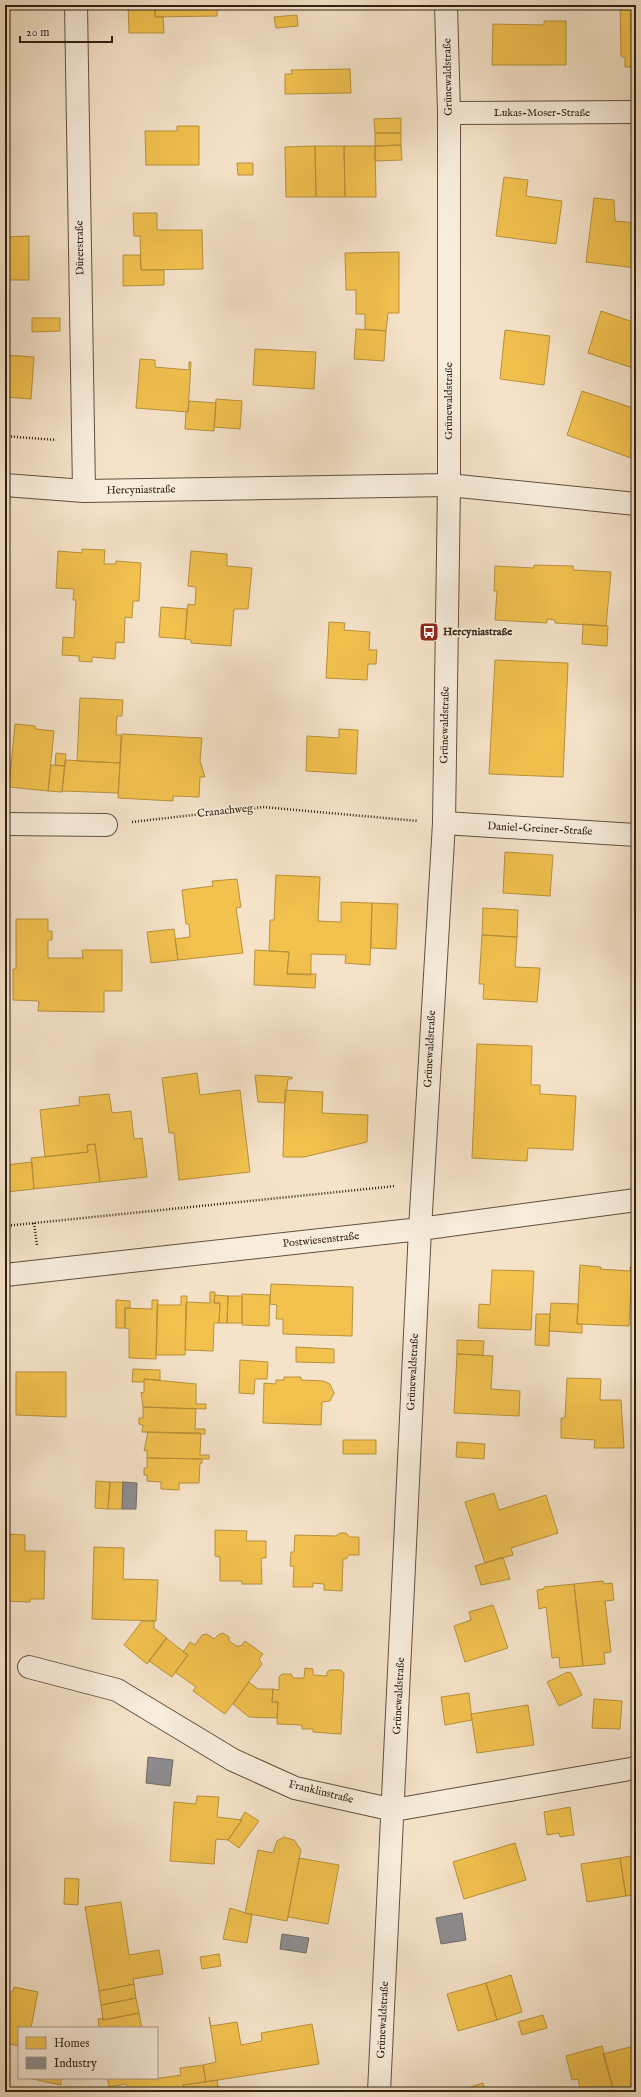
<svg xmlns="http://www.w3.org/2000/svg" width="641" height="2097" font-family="'IM FELL English',serif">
  <rect width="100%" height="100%" fill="#f5e3c9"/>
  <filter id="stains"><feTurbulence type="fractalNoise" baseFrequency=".005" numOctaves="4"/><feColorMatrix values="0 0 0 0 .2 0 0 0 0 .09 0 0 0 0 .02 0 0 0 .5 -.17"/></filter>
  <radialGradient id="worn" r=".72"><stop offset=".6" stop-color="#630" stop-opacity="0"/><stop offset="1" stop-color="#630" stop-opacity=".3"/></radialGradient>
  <!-- homes -->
  <path fill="#f2c14e" stroke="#b8913c" d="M128 5H155V17H163L164 33H129Z
    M148 5H217V16L155 17V5Z
    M620 5H636V67H625V58L621 56Z
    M297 15 298 26 276 28 274 17Z
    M544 21H566V65H492L493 24 544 25Z
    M350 69 351 93 285 94V74H292L291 70Z
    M401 118V133H375L374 119Z
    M177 126H199V165H146L145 131H177Z
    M375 133H401V145L375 146Z
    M401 145 402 160 375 161V146Z
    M315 146 316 197H286L285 147Z
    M315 146H344L345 197H316Z
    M344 146H375L376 197H345Z
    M237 163H253V175H238Z
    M504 177 528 180 526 196 562 201 556 244 496 236Z
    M594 198 614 200 615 221 636 223V268L586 262Z
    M133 213H157V230H202L203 269 141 270 140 236H134Z
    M29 236V280H5V237Z
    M399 252V313H388L386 331 365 329V314H356V290H346L345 253Z
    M123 255H140L141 270H164V285L123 286Z
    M601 311 636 323V369L588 353Z
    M32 318H60V331L32 332Z
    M356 329 386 331 384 361 354 359Z
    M505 330 550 336 544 385 500 379Z
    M255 349 316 352 314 389 253 385Z
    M5 355 34 357 31 399 5 397Z
    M140 359 155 360V367L189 370V362H191L188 412 136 408Z
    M582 391 636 409V443L631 458 567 435Z
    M216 399 242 401 240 429 214 427Z
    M189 401 216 403 214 431 185 429 186 411 188 412Z
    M82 549 105 550 104 564H116V561L141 563 139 601H133L132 618 125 617 124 643 116 642 115 659 92 657V662L79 661V656L62 655 63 637 74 638 76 600H73L74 589 56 588 58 551 82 553Z
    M191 551 227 554V566L252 568 248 609H234L231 646 191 643V640L185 639 188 604 195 605 196 587 188 586Z
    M534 565 573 566V570L611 572 606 626 555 623V620L547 619V623L495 620 497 591H494L495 566 534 568Z
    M161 607 187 609 185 639 159 637Z
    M329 622 345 623 344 630 370 632 369 650H377L376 664H368L367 680 326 678Z
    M583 624 608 626 607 646 582 644Z
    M495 660 568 663 563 777 489 774Z
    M80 698 123 700 122 716H117L116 735H121L120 763 77 761Z
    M15 724 35 726 36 729 54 731 48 791 9 787Z
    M339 729 358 730 356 774 306 771 307 736 339 738Z
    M122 734 202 738 200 761 205 777H200L199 797 173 796V801L118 798Z
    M56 753 66 754 65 766 55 765Z
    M65 760 120 763 118 793 62 791Z
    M51 765 65 766 62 792 48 791Z
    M505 852 553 855 550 896 503 893Z
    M276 875 320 877 318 921 341 922V902L372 903 370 965 345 963 346 955 311 954V975L287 974 289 952 269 951 270 920H274Z
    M237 879 241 907 236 908 243 953 178 960 175 939 190 937 189 924H186L182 890 213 886 212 881Z
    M372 903 398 904 396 949 371 948Z
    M483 908 518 910 517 937 482 935Z
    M16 919H48V931H52V940H48V958H83L82 950H122V991H104V1012L38 1011 39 1001 13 1000V969H16Z
    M174 929 178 960 151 963 147 932Z
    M482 935 517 937 515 967 540 968 537 1002 483 999 484 984H479Z
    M255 950 289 952 287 974H316L315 988 254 985Z
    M477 1044 532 1046 531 1085H540V1094L576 1096 573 1150 528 1148 527 1161 472 1158Z
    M197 1073 200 1095 240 1090 250 1172 179 1180 174 1133H169L162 1078Z
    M255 1075 292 1077V1079H288L285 1103 258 1102Z
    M285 1090 323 1092 322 1113 368 1115 367 1142 304 1157H283Z
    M109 1094 112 1113 131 1111 134 1139 142 1138 147 1177 100 1182 95 1144 87 1145 88 1152 45 1157 40 1110 80 1105 79 1097Z
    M95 1144 100 1182 34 1189 31 1158 88 1152 87 1145Z
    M32 1162 34 1189 7 1192 5 1165Z
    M580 1265 601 1267 600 1269 630 1271V1267H632L629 1326 577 1324Z
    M492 1270 534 1271 531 1330 478 1328 479 1304 490 1305Z
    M271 1284 353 1287 352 1336 283 1334V1319H276L277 1305 270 1304Z
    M210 1292H215L214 1303H220L219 1323H214L213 1351 185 1350 186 1302 210 1303Z
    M242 1294 270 1295 269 1326 242 1325Z
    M215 1295 228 1296 227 1323H219L220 1303H214Z
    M181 1296H187L185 1355H156L157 1305H181Z
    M228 1296H242V1323H227Z
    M116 1300 130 1301V1308H125V1328H116Z
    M152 1300H158L156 1359 129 1358V1329L125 1328V1308L152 1309Z
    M551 1303 578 1304 577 1324H582V1333L549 1331Z
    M536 1314H550L549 1346 535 1345Z
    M457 1340 484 1341 483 1355 457 1354Z
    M296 1347 334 1349V1363L296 1362Z
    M457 1354 493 1356 491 1389 520 1391 519 1416 454 1413Z
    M240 1360 268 1362 267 1379H255L254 1394 239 1393Z
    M133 1369 160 1370V1380L144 1379V1382H132Z
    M16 1372H66V1417L16 1415Z
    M284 1377H301V1380L323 1381 330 1384 334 1393 330 1401 322 1402 321 1425 263 1423 264 1383 276 1384V1380H284Z
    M567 1378 601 1379 600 1400H621L624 1448H594L595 1440 561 1438V1418H565Z
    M144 1379 196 1384V1404H206V1409L143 1407 141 1392 144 1393Z
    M143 1407 196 1409 195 1429H205V1434L142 1432 143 1425 139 1424V1418H143Z
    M148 1432 201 1433 200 1455H209V1459L147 1458V1450L144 1451Z
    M343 1440H376V1454H343Z
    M457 1442 485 1444 484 1459 456 1457Z
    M147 1458 202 1459V1463H200L199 1483H179V1490L161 1489V1482L147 1481V1475H144V1468H147Z
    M96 1481 110 1482 108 1509 95 1508Z
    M110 1482H123L122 1509H108Z
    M494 1493 499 1510 546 1495 558 1533 511 1548 513 1555 485 1563 465 1502Z
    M215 1530 247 1531 246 1541H266V1558H261L262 1584H242V1581H220V1557L215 1556Z
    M340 1533H346L350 1537H359V1555H349L346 1559H343L342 1591 324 1590V1584L313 1583V1587H293L294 1566H290L291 1552H294L295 1535 336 1536Z
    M5 1534 25 1535V1551H45L44 1599H30V1602L5 1601Z
    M94 1547 124 1548 123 1579 158 1580 156 1621 92 1619Z
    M503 1557 510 1579 481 1585 475 1566Z
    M603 1581 604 1584 612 1583 614 1600 605 1601 611 1652 604 1653 605 1664 583 1666 574 1584Z
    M574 1584 583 1666 560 1668 559 1657 552 1658 546 1607 539 1609 537 1590 544 1589V1587Z
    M493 1605 508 1648 465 1662 454 1626 471 1620 469 1612Z
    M142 1621H154V1628L167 1638 147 1664 124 1645Z
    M223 1633 229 1637V1641L236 1646H241L245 1641 263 1654 259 1659 262 1664 225 1714 193 1691 196 1687 175 1672 188 1655 183 1652 190 1642 195 1645 202 1635 207 1634 214 1639 218 1635Z
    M166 1638 188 1655 172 1677 149 1661Z
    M305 1668 313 1669V1675L327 1676V1672L330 1670H341L344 1673 341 1734 313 1732V1729H302V1725L277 1724 278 1702H272L273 1689 279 1690V1677L282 1674H291L293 1678H304Z
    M568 1672 571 1673 582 1695 559 1706 547 1682Z
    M249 1682 258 1689H273L272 1702H278L277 1718 249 1717 233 1704Z
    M469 1693 472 1720 445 1725 441 1697Z
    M594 1699 622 1701 620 1729 592 1728Z
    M528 1705 534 1745 477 1753 471 1714Z
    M197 1796 219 1797 217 1817 242 1820 228 1840 216 1839 214 1864 170 1861 174 1802 196 1804Z
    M570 1807 574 1835 560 1837 559 1833 547 1835 544 1812Z
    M245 1812 259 1821 239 1848 228 1840 242 1820H240Z
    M284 1837 294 1840 301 1850 287 1921 245 1913 258 1850 273 1853 277 1841Z
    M515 1843 526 1880 464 1899 453 1862Z
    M636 1855V1895L626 1896 620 1858Z
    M299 1858 339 1865 328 1924 288 1917Z
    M620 1858 626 1896 587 1902 581 1864Z
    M65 1878 79 1879 78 1905 64 1904Z
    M121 1902 129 1955 159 1950 163 1974 133 1979 134 1984 99 1991 85 1907Z
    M230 1908 252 1915 247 1943 223 1939Z
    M219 1954 221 1966 202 1969 200 1957Z
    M511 1975 522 2012 497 2020 486 1983Z
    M486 1983 497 2020 458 2031 447 1994Z
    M134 1984 136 1998 101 2005 99 1991Z
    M14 1987 38 1992 31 2028H19V2046L5 2043V1991L13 1992Z
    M136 1998 139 2013 103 2020 101 2005Z
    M139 2013 142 2028H99L98 2019 103 2018V2020Z
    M543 2015 547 2028 522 2035 518 2022Z
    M209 2017 211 2026 237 2022 241 2045 262 2041 261 2033 312 2024 319 2064 206 2082 203 2065 216 2062Z
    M602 2046 614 2092H581L578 2079 572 2080 566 2056Z
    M634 2046 636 2055V2092H614L603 2054Z
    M203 2065 206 2082 183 2085 185 2092H128L126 2084 109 2087 107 2078 154 2079 181 2075 180 2068Z
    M28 2078H61V2085Z
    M217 2080 219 2092H185L183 2085Z
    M483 2083 486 2092H455Z
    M571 2088 572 2092H558Z"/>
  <!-- industry -->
  <path fill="#8d8d92" stroke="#716c6b" d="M123 1482 137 1483 136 1509H122Z
    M148 1757 173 1760 170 1786 146 1783Z
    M462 1913 466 1940 441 1944 436 1918Z
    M282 1934 309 1938 306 1953 280 1949Z"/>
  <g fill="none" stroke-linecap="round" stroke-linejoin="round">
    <!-- street casing -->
    <g stroke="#62513f" stroke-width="24">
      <path id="street" d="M76 5 84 491
        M449 113 636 112
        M5 485 84 491 449 485 636 504
        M444 823 636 835
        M5 824 106 825
        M5 1275 420 1229 636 1200
        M29 1667 117 1690 233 1760 295 1788 394 1810 636 1768
        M379 2092 420 1229 444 823 449 485V113L446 5"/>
    </g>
    <!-- path -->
    <path stroke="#312011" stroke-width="2.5" stroke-dasharray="1 2" stroke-linecap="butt" d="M5 436 56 440
      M132 822 263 807 418 821
      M34 1223 37 1245
      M5 1226 396 1186"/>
    <!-- street -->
    <use href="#street" stroke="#f8eddc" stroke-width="22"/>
  </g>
  <!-- icons -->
  <defs>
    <g id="bus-square" transform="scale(1)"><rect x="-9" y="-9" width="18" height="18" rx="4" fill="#8f2418" stroke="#f8eddc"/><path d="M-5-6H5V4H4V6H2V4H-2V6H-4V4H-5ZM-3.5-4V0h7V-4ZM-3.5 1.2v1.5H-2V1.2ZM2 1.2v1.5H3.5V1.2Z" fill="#fff"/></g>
  </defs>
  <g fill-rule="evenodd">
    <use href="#bus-square" x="429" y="632"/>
  </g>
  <g text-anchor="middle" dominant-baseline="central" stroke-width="4" stroke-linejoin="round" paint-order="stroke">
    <!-- street labels -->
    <g font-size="11" fill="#312011" stroke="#f8eddc">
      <text transform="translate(448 77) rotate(-91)">Grünewaldstraße</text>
      <text x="542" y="113">Lukas-Moser-Straße</text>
      <text transform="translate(80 248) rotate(-91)">Dürerstraße</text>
      <text transform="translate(449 401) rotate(-90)">Grünewaldstraße</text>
      <text transform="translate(141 490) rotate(-1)">Hercyniastraße</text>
      <text transform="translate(445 725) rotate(-89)">Grünewaldstraße</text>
      <text transform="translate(225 811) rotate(-6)">Cranachweg</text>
      <text transform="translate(540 829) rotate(3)">Daniel-Greiner-Straße</text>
      <text transform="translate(430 1049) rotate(-87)">Grünewaldstraße</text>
      <text transform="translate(321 1240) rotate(-6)">Postwiesenstraße</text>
      <text transform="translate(413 1372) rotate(-87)">Grünewaldstraße</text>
      <text transform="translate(399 1696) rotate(-87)">Grünewaldstraße</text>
      <text transform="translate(321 1792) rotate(14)">Franklinstraße</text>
      <text transform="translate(383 2020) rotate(-87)">Grünewaldstraße</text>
    </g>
    <!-- poi labels -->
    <g font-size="11" font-weight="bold" fill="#312011" stroke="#f8eddc" text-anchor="start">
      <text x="443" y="632">Hercyniastraße</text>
    </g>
  </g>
  <!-- margin -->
  <rect width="641" height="2097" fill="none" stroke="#f5e3c9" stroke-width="20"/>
  <rect x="6" y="6" width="629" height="2085" fill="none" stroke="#312011" stroke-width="2"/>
  <rect x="10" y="10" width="621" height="2077" fill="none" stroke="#312011"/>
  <!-- legend -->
  <rect x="18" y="2027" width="140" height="52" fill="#f8eddc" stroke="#a89b8b"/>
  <rect x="26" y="2037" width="20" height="12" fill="#f2c14e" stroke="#a89b8b"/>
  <text x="54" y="2047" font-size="12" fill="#312011">Homes</text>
  <rect x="26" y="2057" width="20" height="12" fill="#8d8d92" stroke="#a89b8b"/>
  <text x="54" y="2067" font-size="12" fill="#312011">Industry</text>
  <!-- scale -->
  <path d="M20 36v6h92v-6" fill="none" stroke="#312011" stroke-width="2"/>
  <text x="26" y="36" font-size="12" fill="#312011" stroke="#f8eddc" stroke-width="3" paint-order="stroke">20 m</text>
  <rect width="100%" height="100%" filter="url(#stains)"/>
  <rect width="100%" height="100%" fill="url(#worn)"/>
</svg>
